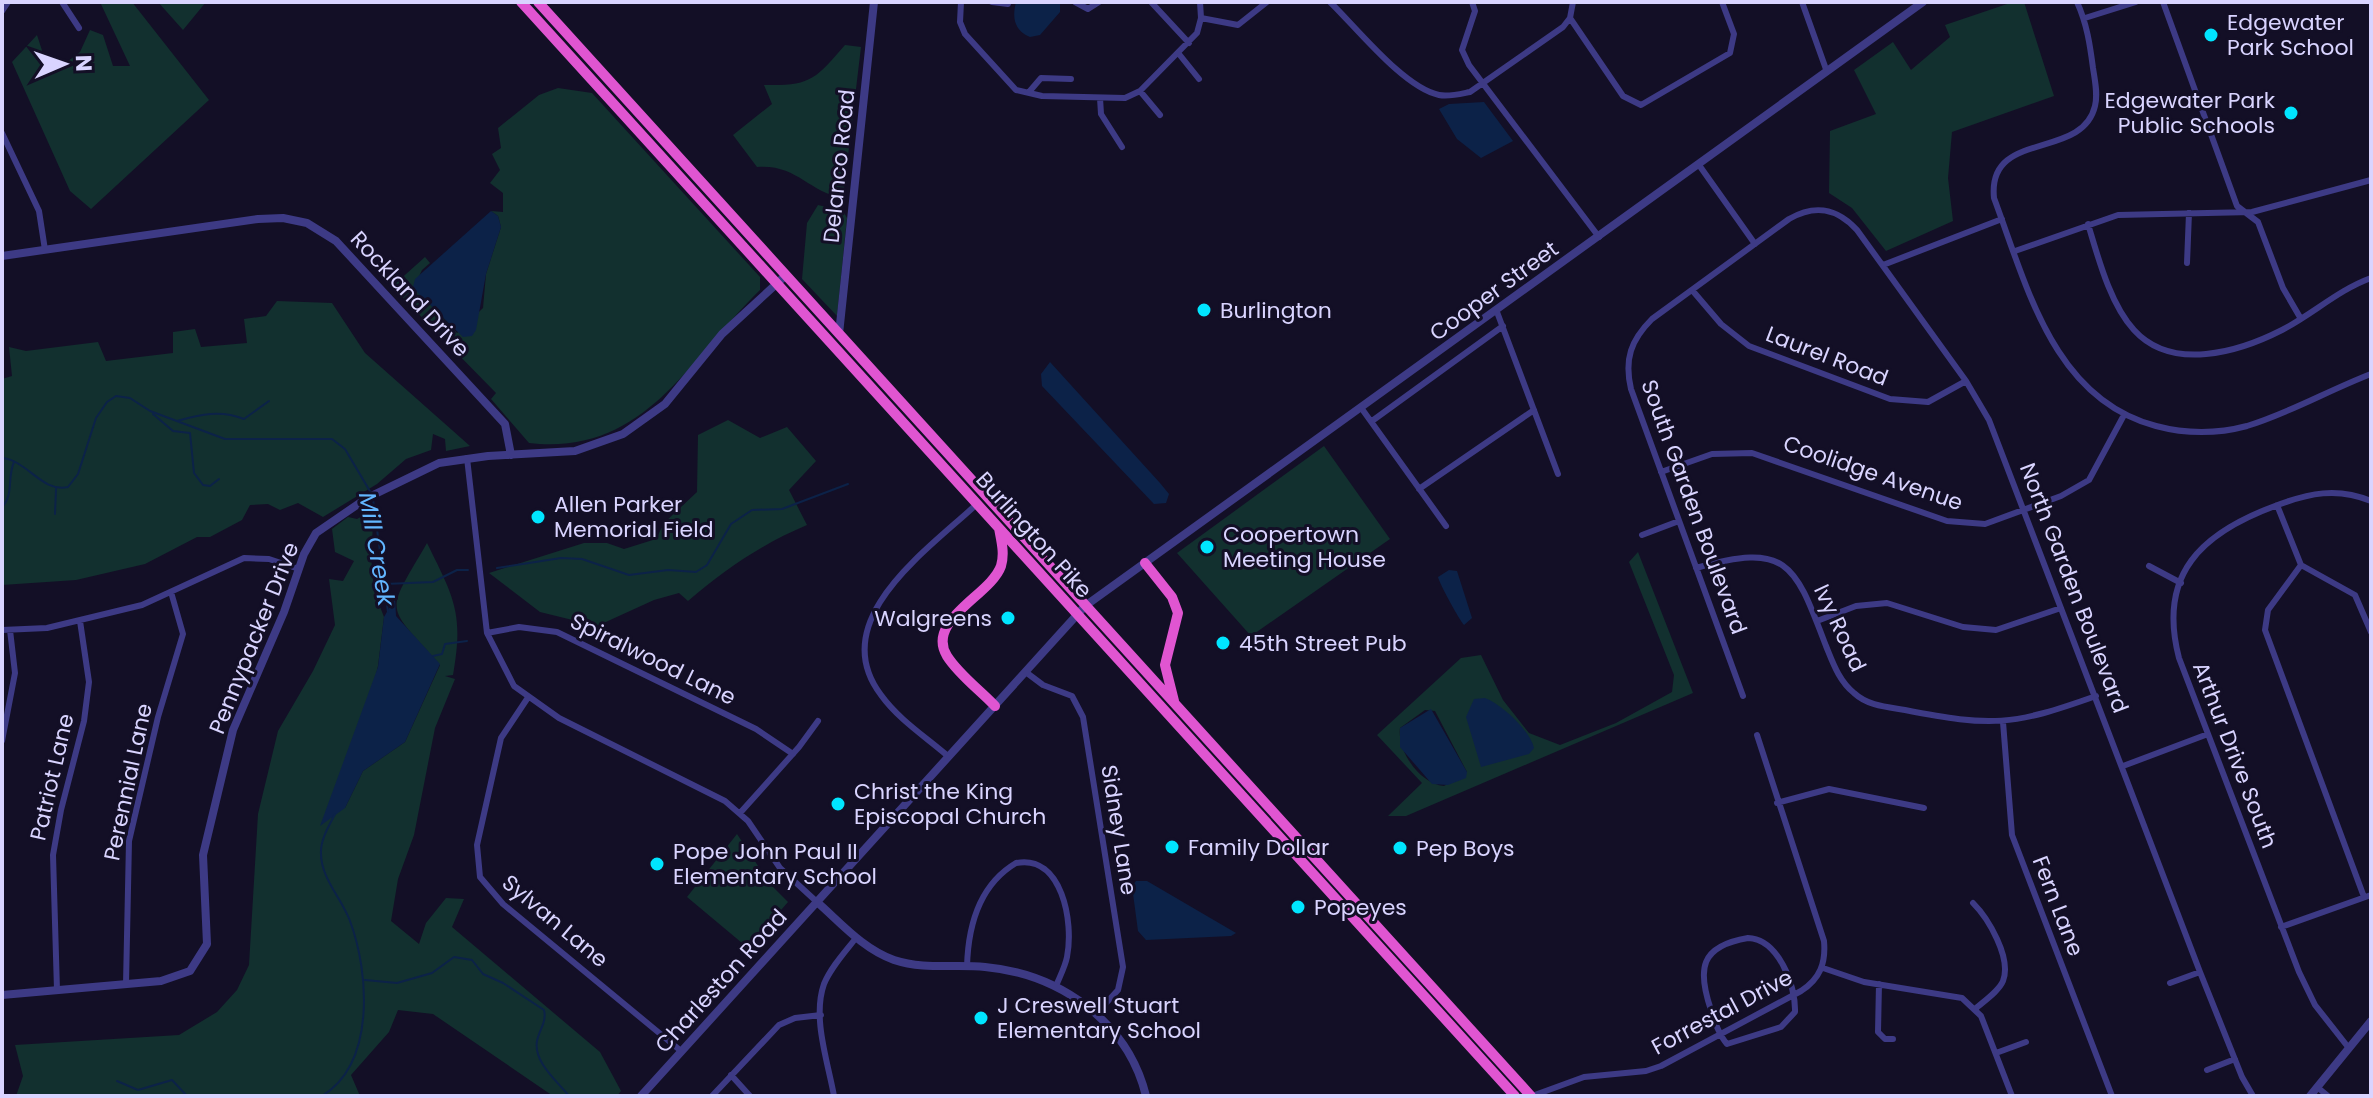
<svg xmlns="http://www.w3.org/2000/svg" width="2373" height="1098" font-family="Poppins,sans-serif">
  <rect width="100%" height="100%" fill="#130f26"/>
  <!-- green -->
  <path fill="#12302f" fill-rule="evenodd" d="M100 2H132L209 100 91 209 70 191 12 62 37 35 50 75 80 52 90 30 103 35 113 66H130Z
    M158 2H206L183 30Z
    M2013 2H2024L2054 96 1952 132 1948 178 1953 221 1886 251 1852 208 1829 193 1830 131 1876 114 1854 70 1893 42 1911 70 1950 37 1945 25Z
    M845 45 861 47 843 198C808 192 797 164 757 167L733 135 772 104 764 85C810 86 815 80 845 45Z
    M558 88 592 93 760 277V290C687 361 645 456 529 443L491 399 496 393 397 292 396 283 425 257 430 263 422 270 414 287 457 333 483 308 486 274 501 227 498 216 491 211 503 212V193L490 183 500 170 492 154 501 148 498 128 539 95Z
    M818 205 843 211 847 218 837 316 802 279 807 223Z
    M277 301 332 303 365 353 470 446 446 451 445 439 433 434 431 450 406 459 377 484 323 517 298 503 280 510 268 504 250 505 242 520 210 537H197L145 564 76 580 2 585V379L12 376 9 347 26 351 98 342 106 361 173 353V332L195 329 201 347 247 343 244 319 266 316Z
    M728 420 760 438 787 427 816 461 789 490 807 525C762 544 725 569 688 601L679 593 654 600 597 626 540 612 489 573 584 543H607L624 549 656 539 664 523 697 492 698 435Z
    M1324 446 1390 539 1251 636 1177 553Z
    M374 509 371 556 374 591 384 617 378 666 345 808 363 771 405 742 440 665C384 602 385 616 427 543 454 598 464 613 453 675L445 676 455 679 435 728 414 835 398 879 391 921 419 944 426 923 446 898 464 899 452 927 600 1052 621 1091 617 1096H553L433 1014 398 1010 389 1032 351 1075 360 1096H16L23 1076 15 1045 179 1035 217 1012 237 990 249 965 258 814 278 731 313 671 335 625 329 579 343 581 354 561 335 552 332 529 348 517 357 519Z
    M1638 552 1693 693 1406 816H1388L1422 783 1377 735 1461 658 1481 655 1503 700 1529 733 1560 745 1616 723 1672 692 1674 675 1629 562ZM1425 710 1435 711 1467 772 1444 786C1420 784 1397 751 1400 728Z
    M737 834 770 884 788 902 748 948 687 897Z"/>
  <!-- water -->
  <path fill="#0c2248" d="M1016 2H1060V12L1040 35 1030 37C1014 30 1012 18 1016 2Z
    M1484 102 1513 141 1481 158 1457 139 1439 109 1449 104Z
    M491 211 498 216 501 227 486 274 476 330 472 336 463 337 418 293 413 287 415 279Z
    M1050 362 1160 483 1169 494 1166 503 1154 504 1042 386 1041 374Z
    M1449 570 1457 571 1472 618 1464 625C1460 621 1439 583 1438 577Z
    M395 598 396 616 440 664 405 742 363 771 345 808 320 826 378 667 384 617Z
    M1485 698C1501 704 1530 730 1534 748L1529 754 1481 767 1466 717 1474 699Z
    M1431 709 1467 772 1466 778 1448 785 1432 784 1400 747V728Z
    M1136 881H1147L1236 933 1231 936 1146 940 1138 931 1132 886Z"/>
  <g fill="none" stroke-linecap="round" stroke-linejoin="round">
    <!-- stream -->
    <path stroke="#0c2248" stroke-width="2" d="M153 414 173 431 190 433 194 473 203 485 210 486 219 479
      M177 421C201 414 221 410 244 419L269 401
      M2 458C27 460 42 493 68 487L78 474 96 418 107 402 116 396 130 398 150 411 225 439H332L345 449 371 493
      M373 499 388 612
      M2 507C14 495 7 477 14 462
      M55 514 56 489
      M497 568 561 558 582 559 629 575 668 570 696 572 707 565 731 524 752 510 782 509 848 484
      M385 584 433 582 457 570H468
      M433 656 442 654 445 644 467 641
      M365 980 397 983 432 973 454 957 472 960 483 974 503 983 544 1010C547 1022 539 1030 537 1041 533 1062 558 1082 569 1096
      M117 1081 138 1090 172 1080 187 1096
      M322 1096C376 1063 369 972 350 921 342 899 321 878 321 854 320 840 329 826 335 814"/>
    <!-- minor -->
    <path stroke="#3d3a85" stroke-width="6" d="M62 2 79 28
      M961 2 960 22 965 34 1016 90 1042 96 1125 98 1140 91 1197 33 1201 18 1200 2
      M992 2 1008 4
      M1075 2 1088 9 1099 2
      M1151 2 1189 43
      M1330 2C1356 27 1404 88 1439 95 1449 97 1460 94 1470 92L1563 27 1570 18 1573 2
      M1472 2 1475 11 1462 50 1469 65 1599 237
      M1802 2 1827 72
      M2077 2C2087 24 2090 45 2093 68 2095 81 2098 94 2095 106 2082 161 1987 129 1994 198 2027 286 2053 399 2156 426 2186 434 2217 434 2247 426 2290 413 2329 390 2371 374
      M2163 2 2237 206 2258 222 2283 288 2301 319
      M2 11 8 2
      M1201 18 1238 25 1267 2
      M1570 18 1623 96 1641 105 1730 53 1734 34 1722 2
      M2085 18 2136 2
      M1179 54 1199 79
      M1140 91 1160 115
      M1029 92 1041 78 1071 79
      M1100 98 1101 114 1122 147
      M2 133 39 211 45 250
      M1699 165 1755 244
      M2088 224C2098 257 2110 304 2134 330 2172 372 2239 352 2282 330 2313 314 2338 290 2371 278
      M2015 251 2118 215 2252 212 2371 180
      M2187 263 2189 213
      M1883 265 2002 219
      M1692 290 1721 324 1749 346 1890 399 1928 402 1966 381
      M1497 312 1558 474
      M1362 409 1446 526
      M1372 421 1503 326
      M467 458 487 633 514 686 559 718 725 801 748 821 780 868 817 902
      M1661 472 1712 454 1752 453 1947 521 1985 524 2061 496 2089 480 2124 415
      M1419 489 1534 410
      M2277 505 2301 565
      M1642 535 1679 521
      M2301 565 2268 610 2265 630 2364 897
      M2301 565 2355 595 2371 632
      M2149 566 2181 583
      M1696 568C1789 541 1795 565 1826 646 1833 663 1839 681 1854 693 1868 706 1887 707 1905 710 1992 727 2012 726 2096 696
      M1817 621 1856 606 1887 603 1963 627 1996 630 2061 608
      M2 630 47 628 142 605 244 558 269 559 299 569
      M487 633 519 627 557 632 756 729 793 754
      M1027 673 1043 685 1072 696 1083 717 1123 967 1118 990 1096 1014
      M1743 696 1631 389C1624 359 1631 340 1652 319L1789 219C1815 204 1837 208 1857 230L1966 381 1989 420 2200 972 2242 1077 2253 1096
      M527 699 501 738 477 845 480 877 503 904 681 1051
      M2003 722 2012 835 2112 1096
      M2 741 15 673 10 630
      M949 757C926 737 899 720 881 695 824 620 929 549 978 503
      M2123 766 2208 734
      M1777 803 1829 789 1924 808
      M740 813 799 747 818 721
      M1973 903C1988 918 2012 958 2003 981 1999 991 1984 1001 1975 1009
      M2281 927 2371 895
      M1748 938C1778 939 1796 985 1795 1012L1781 1027 1727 1044C1719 1035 1715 1022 1711 1010 1697 969 1700 946 1748 938Z
      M967 967C968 927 979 885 1016 863 1062 854 1074 922 1067 957 1065 967 1060 976 1056 986
      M1823 968 1864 982 1962 998 1981 1016 2012 1096
      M2170 983 2200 972
      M126 984 129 841 158 717 183 634 171 592
      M1879 984 1878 1032 1885 1039H1893
      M57 990 53 855 61 810 84 721 89 682 80 621
      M2348 1047 2315 1005 2299 972 2179 658C2157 574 2202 533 2275 506 2309 493 2337 487 2371 501
      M1996 1053 2026 1042
      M2207 1070 2235 1059
      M731 1075 750 1096
      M2317 1087 2328 1096
      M712 1096 779 1025 795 1018 821 1015
      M834 1096C828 1062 812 1018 824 984 831 967 845 952 856 938
      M1532 1096 1584 1077 1646 1071 1661 1066 1801 991C1820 979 1826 963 1824 941L1757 735"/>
    <!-- tertiary -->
    <path stroke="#3d3a85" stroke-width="8" d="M2 256 258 219 283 218 307 223 336 241 505 424 511 455
      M839 334 874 2
      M817 902C841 923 863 949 894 960 924 970 955 964 985 967 1060 974 1128 1022 1146 1096
      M2 995 161 981 190 971 207 944 203 855 233 730 284 612 304 554 316 533 367 498 439 463 488 456 575 451 623 434 665 404 722 334 785 276
      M641 1096 1085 606 1923 2
      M2310 1096 2371 1021"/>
    <!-- trunk -->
    <path stroke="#e055d1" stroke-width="10" d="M521 2 1515 1096
      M538 2 1531 1096
      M1145 563 1172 597 1178 613 1165 665 1174 701
      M995 706C980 690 959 675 947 656 925 620 991 595 1001 566 1005 553 1001 540 999 528"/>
  </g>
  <!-- markers -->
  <g fill="#00e5ff" stroke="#130f26" stroke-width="3">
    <circle cx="2211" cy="35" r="8"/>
    <circle cx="2291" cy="113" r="8"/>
    <circle cx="1204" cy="310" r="8"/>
    <circle cx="538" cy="517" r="8"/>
    <circle cx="1207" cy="547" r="8"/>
    <circle cx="1008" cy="618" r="8"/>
    <circle cx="1223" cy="643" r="8"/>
    <circle cx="838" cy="804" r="8"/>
    <circle cx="1172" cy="847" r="8"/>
    <circle cx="1400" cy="848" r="8"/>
    <circle cx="657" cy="864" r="8"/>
    <circle cx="1298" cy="907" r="8"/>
    <circle cx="981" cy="1018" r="8"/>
  </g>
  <g text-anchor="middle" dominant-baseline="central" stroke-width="6" stroke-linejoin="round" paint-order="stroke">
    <!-- poi labels -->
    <g font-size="22" fill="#d9d4ff" stroke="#130f26" text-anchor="start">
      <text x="2227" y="22">Edgewater<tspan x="2227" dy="25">Park School</tspan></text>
      <text x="2275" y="100" text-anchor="end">Edgewater Park<tspan x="2275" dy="25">Public Schools</tspan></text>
      <text x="1220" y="310">Burlington</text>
      <text x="554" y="504">Allen Parker<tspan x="554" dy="25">Memorial Field</tspan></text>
      <text x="1223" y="534">Coopertown<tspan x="1223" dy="25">Meeting House</tspan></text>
      <text x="992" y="618" text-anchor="end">Walgreens</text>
      <text x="1239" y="643">45th Street Pub</text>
      <text x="854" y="791">Christ the King<tspan x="854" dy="25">Episcopal Church</tspan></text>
      <text x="1188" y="847">Family Dollar</text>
      <text x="1416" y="848">Pep Boys</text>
      <text x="673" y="851">Pope John Paul II<tspan x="673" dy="25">Elementary School</tspan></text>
      <text x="1314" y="907">Popeyes</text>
      <text x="997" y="1005">J Creswell Stuart<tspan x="997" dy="25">Elementary School</tspan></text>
    </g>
    <!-- street labels -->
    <g font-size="22" fill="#d9d4ff" stroke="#130f26">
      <text transform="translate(839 166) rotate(-84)">Delanco Road</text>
      <text transform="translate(1494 291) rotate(-36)">Cooper Street</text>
      <text transform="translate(410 294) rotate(47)">Rockland Drive</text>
      <text transform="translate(1827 356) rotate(21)">Laurel Road</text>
      <text transform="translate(1873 473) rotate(19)">Coolidge Avenue</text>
      <text transform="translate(1694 507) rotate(70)">South Garden Boulevard</text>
      <text transform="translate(1034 535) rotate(48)">Burlington Pike</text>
      <text transform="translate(2074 588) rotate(69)">North Garden Boulevard</text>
      <text transform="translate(1840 628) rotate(65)">Ivy Road</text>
      <text transform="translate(254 638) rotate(-68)">Pennypacker Drive</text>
      <text transform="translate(653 659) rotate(26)">Spiralwood Lane</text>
      <text transform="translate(2235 755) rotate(69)">Arthur Drive South</text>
      <text transform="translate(52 777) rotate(-77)">Patriot Lane</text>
      <text transform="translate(128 782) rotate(-78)">Perennial Lane</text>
      <text transform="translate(1119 830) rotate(81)">Sidney Lane</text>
      <text transform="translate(2058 906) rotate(69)">Fern Lane</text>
      <text transform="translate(555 921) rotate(40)">Sylvan Lane</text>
      <text transform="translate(721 981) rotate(-48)">Charleston Road</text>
      <text transform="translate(1722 1012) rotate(-28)">Forrestal Drive</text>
    </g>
    <!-- water labels -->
    <g font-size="24" font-style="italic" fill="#62b6ff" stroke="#130f26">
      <text transform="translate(377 549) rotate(80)">Mill Creek</text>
    </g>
  </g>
  <!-- border -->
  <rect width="2373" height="1098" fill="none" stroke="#d9d4ff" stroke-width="8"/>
  <!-- north arrow -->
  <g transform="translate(64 64) rotate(88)" stroke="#130f26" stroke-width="6" paint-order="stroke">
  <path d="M0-6L14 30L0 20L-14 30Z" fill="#d9d4ff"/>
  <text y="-12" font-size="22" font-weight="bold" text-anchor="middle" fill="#d9d4ff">N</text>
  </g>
</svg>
